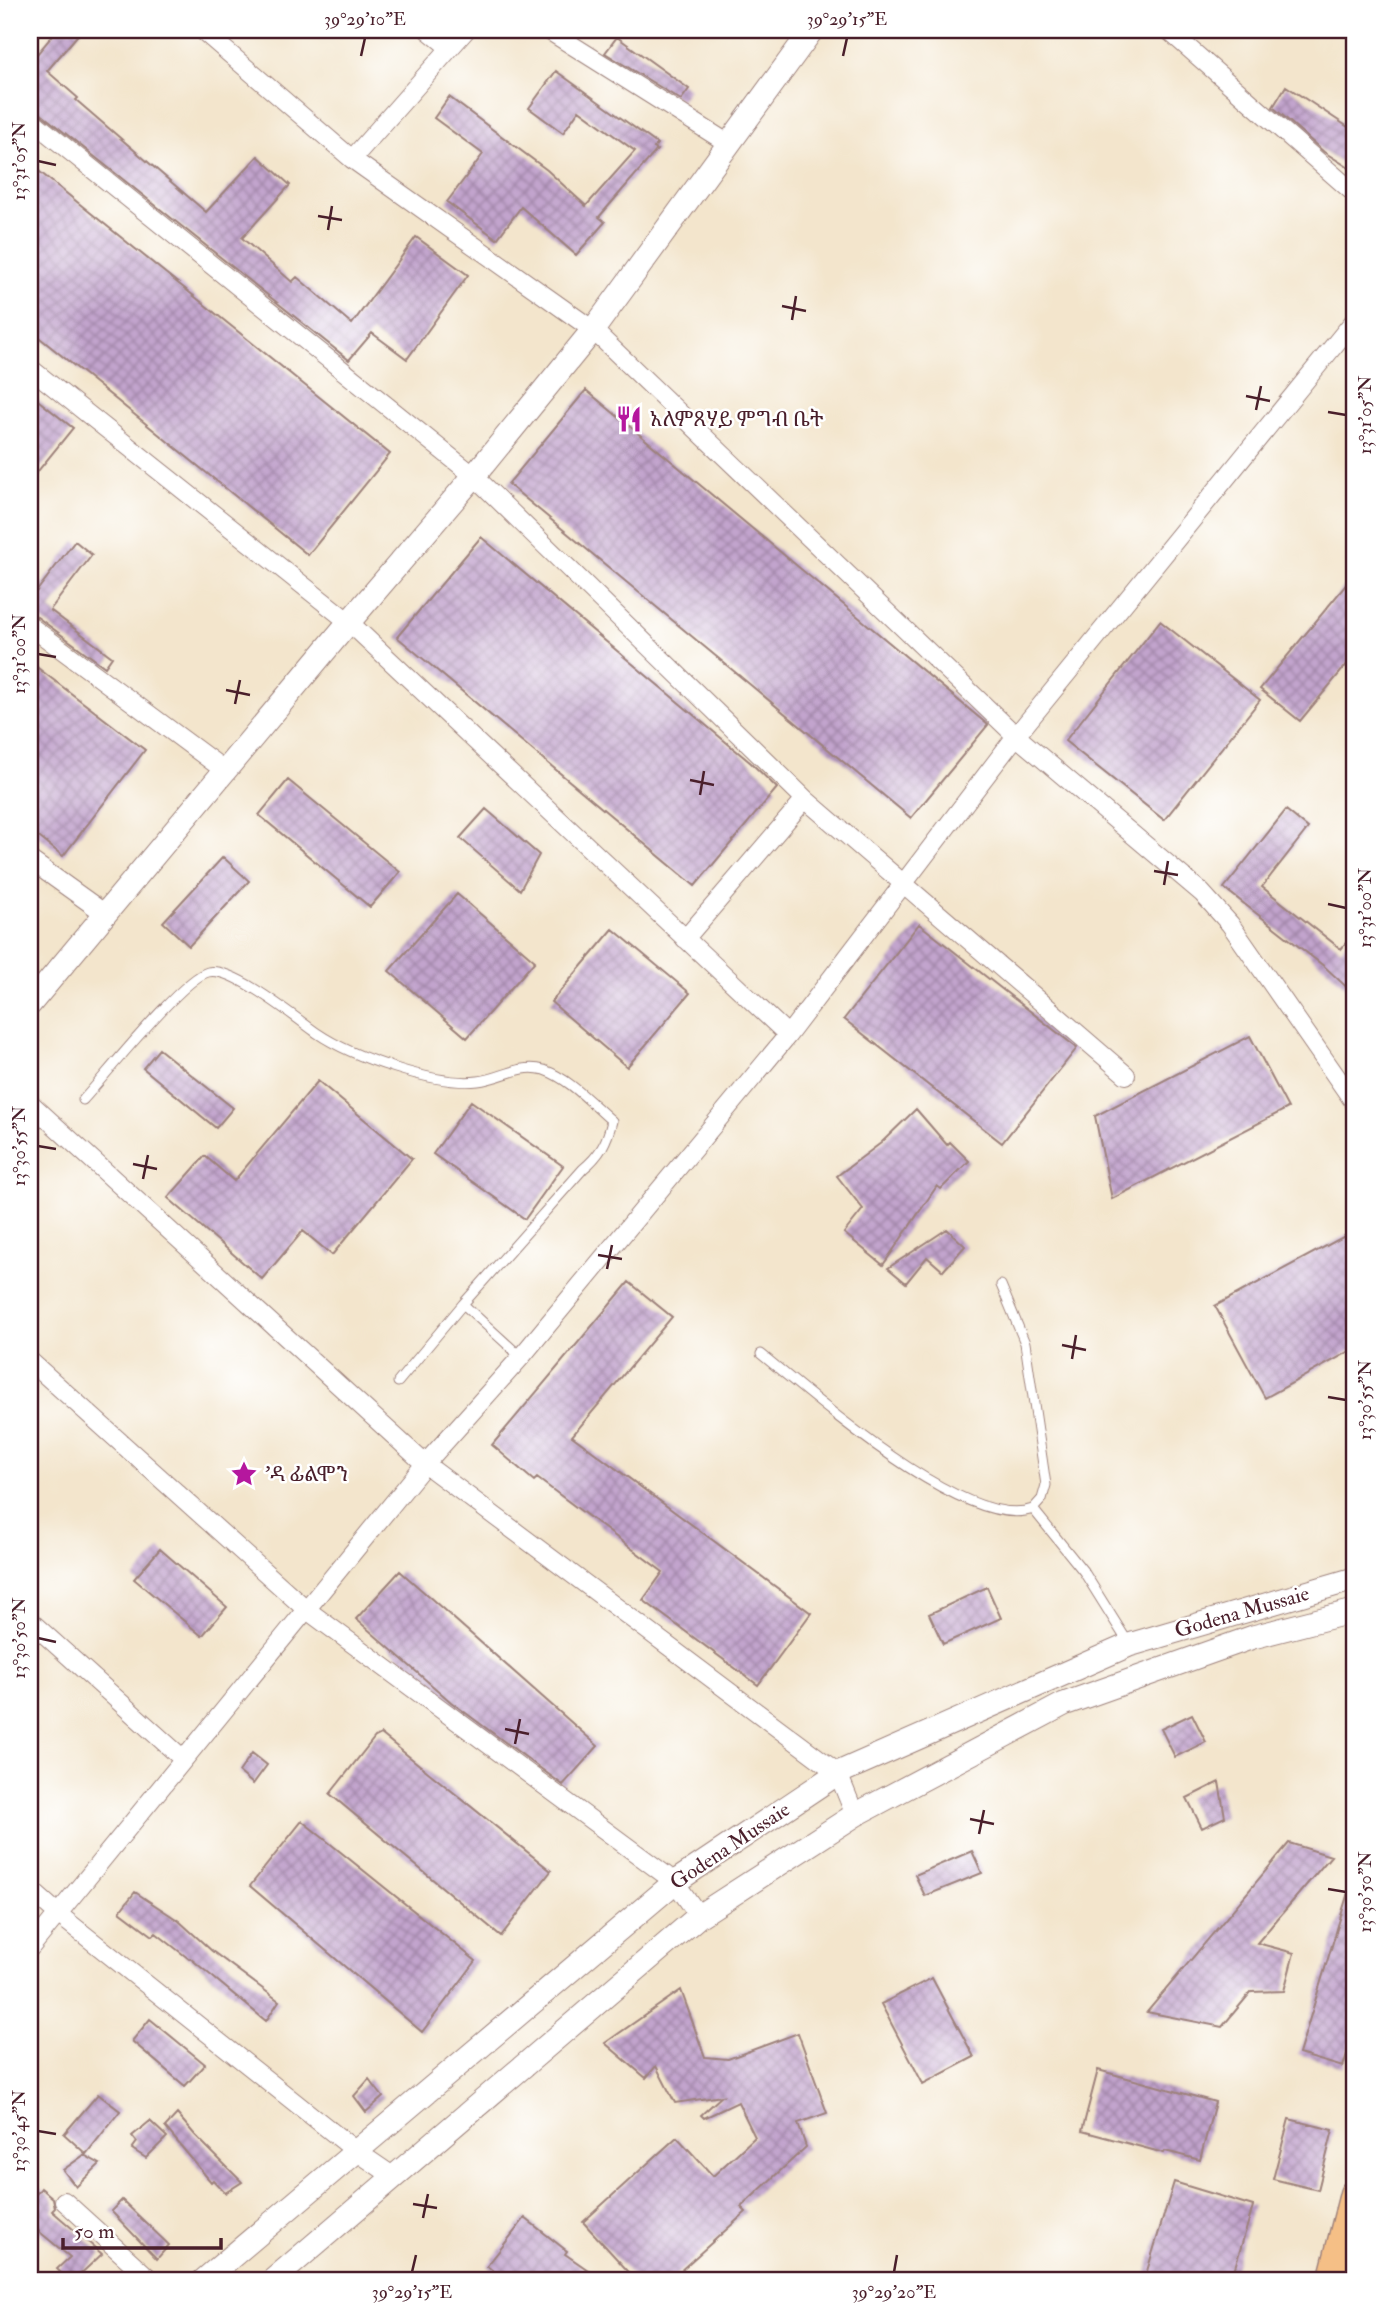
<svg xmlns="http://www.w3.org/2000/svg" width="1384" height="2311" font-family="'IM FELL Double Pica','Noto Serif Ethiopic',serif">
  <defs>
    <pattern id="building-cross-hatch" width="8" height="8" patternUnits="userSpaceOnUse" patternTransform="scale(1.75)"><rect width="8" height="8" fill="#c2a4cd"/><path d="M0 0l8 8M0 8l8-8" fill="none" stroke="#a085a7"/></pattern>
  </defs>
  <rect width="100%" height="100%" fill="#fff"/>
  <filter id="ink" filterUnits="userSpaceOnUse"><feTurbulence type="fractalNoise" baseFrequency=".0143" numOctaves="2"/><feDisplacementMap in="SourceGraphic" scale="14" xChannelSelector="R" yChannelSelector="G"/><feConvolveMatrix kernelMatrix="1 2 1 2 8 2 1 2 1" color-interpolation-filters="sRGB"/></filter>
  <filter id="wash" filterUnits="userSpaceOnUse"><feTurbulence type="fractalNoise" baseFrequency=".00686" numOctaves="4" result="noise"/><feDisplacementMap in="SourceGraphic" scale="28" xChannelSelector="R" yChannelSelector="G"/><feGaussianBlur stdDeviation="1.57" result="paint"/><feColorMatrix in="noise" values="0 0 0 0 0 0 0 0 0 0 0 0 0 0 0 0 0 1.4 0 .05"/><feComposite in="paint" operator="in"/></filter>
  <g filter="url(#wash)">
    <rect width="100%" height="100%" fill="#f3e5cc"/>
    <g id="blocks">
      <!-- building -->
      <path fill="url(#building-cross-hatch)" d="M57 30H82L47 71 78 98 76 100 206 212 258 156 290 185 242 238 292 282 297 277 352 324 416 237 468 275 407 359 372 333 349 360 30 105V57L33 59Z
        M617 37 689 89 681 100 605 53Z
        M556 71 657 144 654 148 657 150 599 217 605 222 576 255 521 207 497 239 447 202 483 154 434 118 449 97 547 170 586 206 635 151 579 110 563 133 529 108Z
        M1286 86 1354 131V171L1324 152 1273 107Z
        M30 164 390 454 308 555 30 330Z
        M586 390 988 725 911 818 508 484Z
        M30 394 73 428 30 481Z
        M481 537 751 763 777 788 695 886 397 637Z
        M75 541 92 555 50 610 112 657 105 667 37 617 30 615V600Z
        M1354 575V656L1300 721 1260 689Z
        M1160 621 1260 700 1164 820 1065 741Z
        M30 662 145 750 63 856 30 830Z
        M288 780 400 872 370 907 259 815Z
        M486 809 539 855 520 890 460 838Z
        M1286 810 1308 828 1262 887 1341 949 1354 933V994L1325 967 1224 888Z
        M223 857 249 881 189 946 163 922Z
        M457 894 535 961 467 1038 389 971Z
        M919 924 1077 1048 1002 1143 844 1019Z
        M613 929 690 993 627 1067 551 1002Z
        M1250 1036 1288 1108 1112 1199 1095 1116Z
        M159 1049 233 1108 216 1128 143 1068Z
        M318 1081 412 1159 332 1255 303 1231 262 1279 168 1198 205 1156 234 1181Z
        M471 1101 563 1166 525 1219 433 1154Z
        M916 1109 947 1145 950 1142 969 1161 941 1189 937 1186 883 1265 844 1233 863 1209 837 1176 881 1143Z
        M947 1229 965 1246 943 1271 927 1257 906 1283 888 1268Z
        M1354 1231V1349L1265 1398 1215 1306Z
        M629 1282 672 1317 572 1436 811 1613 758 1685 643 1600 663 1572 537 1478 534 1481 492 1445Z
        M160 1549 227 1607 202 1636 134 1579Z
        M400 1571 598 1746 563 1785 451 1702 356 1619Z
        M987 1587 1001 1618 943 1644 929 1614Z
        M1192 1714 1206 1742 1175 1757 1161 1729Z
        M381 1734 551 1871 501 1936 330 1794 375 1737Z
        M252 1753 267 1765 253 1784 239 1772Z
        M1219 1782 1225 1817 1202 1828 1187 1798Z
        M302 1821 476 1961 422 2032 250 1886Z
        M1289 1843 1331 1856 1257 1943 1294 1953 1284 1991 1251 1992 1222 2027 1147 2012Z
        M972 1851 982 1873 925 1896 915 1875Z
        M1350 1886 1354 1887V2030L1343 2067 1299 2054Z
        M135 1892 179 1921 212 1951 279 2001 266 2021 190 1958 189 1959 156 1933 153 1936 120 1911Z
        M932 1978 974 2057 923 2084 881 2004Z
        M681 1990 705 2057 728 2059 798 2033 827 2113 798 2123 806 2147 741 2207 746 2212 669 2281H637L583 2222 677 2137 713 2176 755 2137 738 2102 704 2118 701 2115 722 2096 675 2103 656 2066 646 2078 605 2043Z
        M150 2019 205 2064 185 2086 132 2041Z
        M1098 2070 1215 2102 1200 2160 1165 2151 1164 2153 1082 2131Z
        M369 2079 383 2097 366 2112 354 2096Z
        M98 2094 120 2111 86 2154 64 2134Z
        M177 2114 195 2135 242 2182 225 2193 213 2180 211 2182 165 2127Z
        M1289 2119 1333 2130 1318 2190 1273 2179Z
        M150 2121 167 2137 146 2158 132 2149 137 2142 132 2136Z
        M84 2155 100 2164 76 2187 63 2170Z
        M1174 2182 1253 2206 1231 2281H1144Z
        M41 2188 53 2198 55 2208 52 2211 102 2254 73 2281H69L57 2269 70 2257 30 2224V2202Z
        M122 2200 169 2245 157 2259 111 2211Z
        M525 2218 567 2251 565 2254 604 2281H506L487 2266Z"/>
    </g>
  </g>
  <g filter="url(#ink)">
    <use href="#blocks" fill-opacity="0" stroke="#9e827c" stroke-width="2"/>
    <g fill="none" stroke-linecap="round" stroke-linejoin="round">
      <!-- service casing -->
      <g stroke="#9e827c" stroke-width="11">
        <path id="service" d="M83 1100C105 1076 183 978 208 972 232 966 296 1018 317 1033 352 1057 436 1086 478 1081 501 1079 520 1063 544 1070 570 1079 591 1103 612 1121 607 1142 600 1155 583 1169L463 1304 398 1382
          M1001 1285 1025 1343 1046 1485 1042 1499 1033 1509 1084 1572 1129 1644
          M463 1304 521 1357
          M761 1354C813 1396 967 1533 1033 1509"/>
      </g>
      <!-- minor casing -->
      <g stroke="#9e827c" stroke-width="20">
        <path id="minor" d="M202 30 352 159 593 330 1016 736 1202 893 1230 924 1354 1102
          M428 30 450 48
          M548 30 729 144
          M1168 30 1354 193
          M30 31 31 30
          M30 119 474 476 805 799 1126 1075
          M352 159 466 30
          M30 368 349 622 788 1035
          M30 626 224 770
          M30 860 104 913
          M685 939 805 799
          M30 1103 425 1464 838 1773 855 1815
          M30 1361 307 1610 675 1882 699 1916
          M30 1621 183 1759
          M30 1889 58 1914 356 2151 394 2177
          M30 1948 425 1464 521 1357 788 1035 1016 736 1354 321
          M64 2201 152 2281"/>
      </g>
      <!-- tertiary casing -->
      <g stroke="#9e827c" stroke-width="25">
        <path id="tertiary" d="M30 1004 349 622 474 476 593 330 812 30
          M203 2281 675 1882 838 1773 1129 1645 1354 1579
          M272 2281 699 1916 855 1815 1064 1704 1253 1637 1354 1611"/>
      </g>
      <!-- primary casing -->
      <g stroke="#9e827c" stroke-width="31">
        <path id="primary" d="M1332 2281 1354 2194"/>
      </g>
      <!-- service -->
      <use href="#service" stroke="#fff" stroke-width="9"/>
      <!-- minor -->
      <use href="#minor" stroke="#fff" stroke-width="18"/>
      <!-- tertiary -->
      <use href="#tertiary" stroke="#fff" stroke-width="23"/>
      <!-- primary -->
      <use href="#primary" stroke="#f5bf86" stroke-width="28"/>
    </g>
  </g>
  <!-- ticks -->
  <path fill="none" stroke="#4a1f2b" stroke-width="2.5" d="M361 56 365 38M843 56 847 38M38 161 56 165M318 216 342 220M328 230 332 206M782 306 806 311M792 320 796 296M1246 396 1270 401M1256 410 1261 386M1328 412 1346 415M38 654 56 657M226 690 250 695M235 704 240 680M690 780 714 785M700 795 704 771M1154 871 1178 875M1164 885 1168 861M1328 904 1346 908M38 1146 56 1149M133 1164 157 1169M143 1179 148 1155M598 1255 622 1259M607 1269 612 1245M1062 1345 1086 1350M1072 1359 1076 1335M1328 1397 1346 1400M38 1638 56 1642M505 1729 529 1734M515 1744 520 1719M970 1819 994 1824M979 1834 984 1810M1328 1889 1346 1892M38 2131 56 2134M413 2204 437 2208M423 2218 428 2194M412 2272 416 2255M894 2272 897 2255"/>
  <!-- icons -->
  <defs>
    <g id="restaurant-bare" transform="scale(2.1)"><path d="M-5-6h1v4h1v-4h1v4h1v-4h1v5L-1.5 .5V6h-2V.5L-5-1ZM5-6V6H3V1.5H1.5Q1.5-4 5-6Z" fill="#b5179e" stroke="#fff" stroke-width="2.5" paint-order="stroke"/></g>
    <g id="sight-bare" transform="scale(2.1)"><path d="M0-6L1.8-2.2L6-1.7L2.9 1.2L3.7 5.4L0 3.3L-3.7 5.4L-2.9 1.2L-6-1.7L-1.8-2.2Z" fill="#b5179e" stroke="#fff" stroke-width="2.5" paint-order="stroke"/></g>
  </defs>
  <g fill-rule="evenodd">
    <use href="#restaurant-bare" x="629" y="419"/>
    <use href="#sight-bare" x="244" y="1474"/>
  </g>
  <g text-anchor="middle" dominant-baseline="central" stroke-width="5" stroke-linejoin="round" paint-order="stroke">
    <!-- poi labels -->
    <g font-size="21" fill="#4a1f2b" stroke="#fff" text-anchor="start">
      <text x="650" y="419">አለምጸሃይ ምግብ ቤት</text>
      <text x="265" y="1474">'ዳ ፊልሞን</text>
    </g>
    <!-- street labels -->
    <g font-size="21" fill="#4a1f2b" stroke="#fff">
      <text transform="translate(1242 1612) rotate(-16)">Godena Mussaie</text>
      <text transform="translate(730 1846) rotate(-34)">Godena Mussaie</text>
    </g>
  </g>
  <!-- margin -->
  <rect width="1384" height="2311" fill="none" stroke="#fff" stroke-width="77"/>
  <!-- scale -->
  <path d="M63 2238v10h158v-10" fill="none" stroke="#4a1f2b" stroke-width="3.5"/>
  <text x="74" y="2238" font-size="21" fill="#4a1f2b" stroke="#ffffff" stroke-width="5" paint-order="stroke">50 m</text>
  <rect x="38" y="38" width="1308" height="2234" fill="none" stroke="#4a1f2b" stroke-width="2.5"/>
  <g font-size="18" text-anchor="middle" fill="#4a1f2b">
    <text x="365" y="25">39°29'10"E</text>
    <text x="847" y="25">39°29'15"E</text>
    <text transform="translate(19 161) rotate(-90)" y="6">13°31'05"N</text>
    <text transform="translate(1365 415) rotate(-90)" y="6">13°31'05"N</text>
    <text transform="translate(19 654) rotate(-90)" y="6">13°31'00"N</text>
    <text transform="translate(1365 908) rotate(-90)" y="6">13°31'00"N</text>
    <text transform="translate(19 1146) rotate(-90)" y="6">13°30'55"N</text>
    <text transform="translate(1365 1400) rotate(-90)" y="6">13°30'55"N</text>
    <text transform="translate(19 1638) rotate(-90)" y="6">13°30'50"N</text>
    <text transform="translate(1365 1892) rotate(-90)" y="6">13°30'50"N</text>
    <text transform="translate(19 2131) rotate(-90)" y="6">13°30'45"N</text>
    <text x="412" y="2298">39°29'15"E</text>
    <text x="894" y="2298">39°29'20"E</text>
  </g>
</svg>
